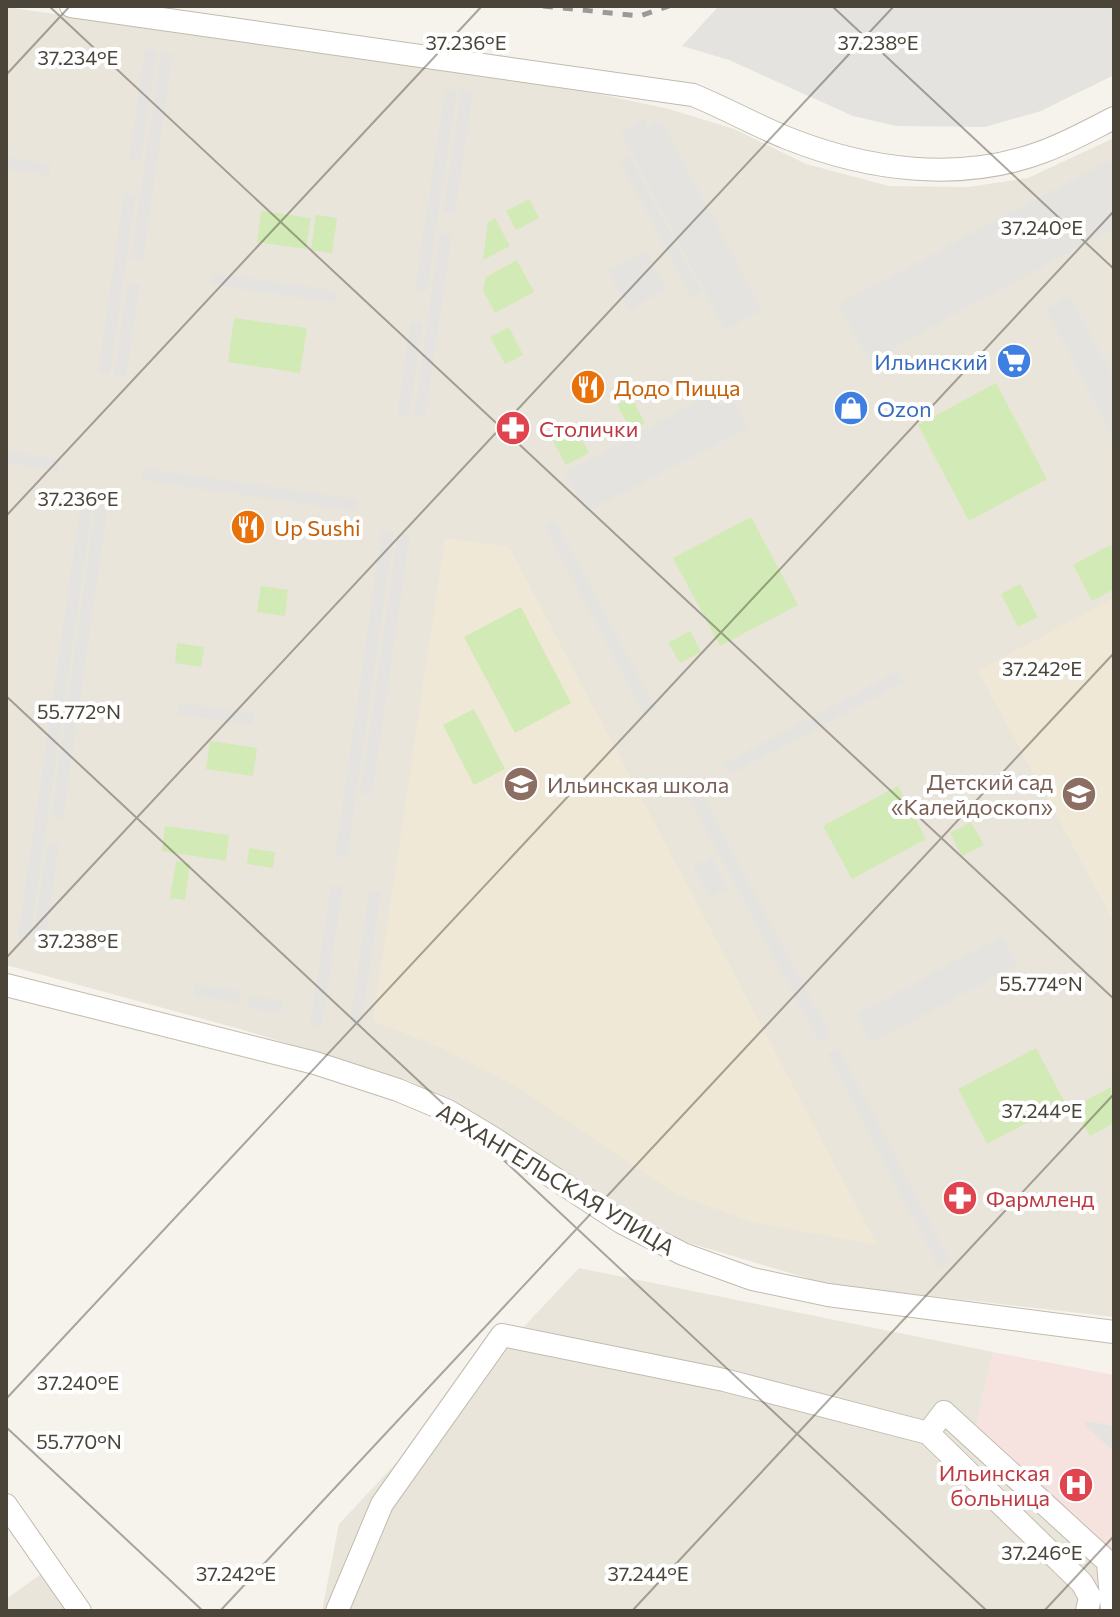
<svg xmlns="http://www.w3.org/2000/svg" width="1120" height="1617" font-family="Commissioner,sans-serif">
  <rect width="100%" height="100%" fill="#f6f3ec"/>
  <!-- residential -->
  <path fill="#eae5da" d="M6 7 580 90 669 109 734 129 806 164 889 186 968 187 1028 178 1114 138V1317L827 1284 686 1242 590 1190 498 1128 410 1081 240 1029 6 965Z
    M579 1268 993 1352 976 1426 1101 1544 1114 1611H322L339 1524Z
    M41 1574 67 1611H6V1599Z"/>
  <!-- education -->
  <path fill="#efe8d6" d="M445 538 509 547 877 1245 752 1222 676 1194 517 1087 444 1049 373 1021Z
    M1114 598V917L1112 918 978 671Z"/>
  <!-- medical -->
  <path fill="#f6e3e0" d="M993 1352 1114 1375V1563L1101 1544 976 1426Z"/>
  <!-- green -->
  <path fill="#d2eab5" d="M529 199 539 218 516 230 506 211Z
    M261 211 311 218 306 249 257 242Z
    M316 215 337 218 332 253 311 250Z
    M495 218 510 246 483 260 488 222Z
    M517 260 534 292 495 313 483 290 486 277Z
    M234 318 307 328 300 373 228 362Z
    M509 327 523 355 505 364 490 337Z
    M996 383 1047 479 969 521 918 425Z
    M631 397 645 423 631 430 617 405Z
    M575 427 589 453 566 465 552 439Z
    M751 517 798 605 720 646 673 558Z
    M1110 545 1114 551V589L1092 601 1073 565Z
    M1020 584 1038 617 1018 627 1001 594Z
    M261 586 288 590 285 616 257 612Z
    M521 607 571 703 515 733 464 637Z
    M690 631 701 652 680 663 668 643Z
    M177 643 204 647 201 667 175 663Z
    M474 709 505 769 474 785 443 725Z
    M210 741 257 748 253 776 206 769Z
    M898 786 926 839 852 879 823 826Z
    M971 822 984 845 962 856 950 833Z
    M165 826 229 835 226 861 162 851Z
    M249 848 275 852 273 868 247 864Z
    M176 861 190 864 185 900 170 898Z
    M1036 1048 1065 1103 987 1144 958 1089Z
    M1111 1087 1114 1123 1090 1136 1074 1107Z"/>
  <!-- parking -->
  <path fill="#e5e3e0" d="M719 6H1114V75L1041 111 985 127 896 126 853 116 729 60 682 46Z
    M145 49 157 51 141 161 129 159Z
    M161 52 173 54 143 260 131 258Z
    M445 88 457 90 427 292 415 290Z
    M461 90 473 92 455 214 443 212Z
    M644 119 648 127 661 120 762 310 725 330 620 132Z
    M629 155 702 292 691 297 619 160Z
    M6 157 51 164 49 176 6 169Z
    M1114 158V228L869 361 838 304Z
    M124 193 136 195 110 374 98 372Z
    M440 233 452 235 425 418 414 416Z
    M647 251 667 290 629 310 608 271Z
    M212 272 337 291 335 303 210 284Z
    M128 282 140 284 126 377 114 375Z
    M1070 296 1114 379 1113 438 1046 309Z
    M411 321 423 322 409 416 397 414Z
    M713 393 720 406 733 399 749 428 586 512 565 473Z
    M6 451 60 459 58 471 6 463Z
    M143 468 357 499 355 511 141 480Z
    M83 488 95 490 30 940 18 938Z
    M98 490 110 492 63 819 51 817Z
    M555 520 656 708 644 714 544 526Z
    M382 530 394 532 347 858 335 856Z
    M398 533 410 535 372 794 360 793Z
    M899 670 905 682 729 775 723 764Z
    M179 702 254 713 252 725 177 714Z
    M698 787 831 1036 820 1043 686 793Z
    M47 843 59 845 45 942 33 940Z
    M712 856 728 888 710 898 693 866Z
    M331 885 343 887 322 1027 310 1026Z
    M369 890 381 892 361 1026 350 1024Z
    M1002 936 1018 965 871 1043 856 1014Z
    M195 984 241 991 240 1003 193 996Z
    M249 996 283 1001 281 1013 247 1008Z
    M839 1048 951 1262 939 1268 828 1054Z
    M1087 1421 1114 1426V1452L1084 1424Z"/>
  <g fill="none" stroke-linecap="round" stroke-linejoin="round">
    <!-- minor casing -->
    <g stroke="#c2bbae" stroke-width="24">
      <path id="minor" d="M71 6 693 95C725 108 755 125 787 138 867 170 959 183 1042 152 1067 143 1090 130 1114 118
        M6 985 315 1063 398 1090 448 1111 493 1138 621 1222 683 1254 752 1279 828 1295 1114 1332
        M928 1433 944 1412 1108 1562 1112 1611
        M6 1505 80 1611
        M337 1611 382 1504 502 1335 724 1380 928 1433 1082 1583 1090 1597 1087 1611"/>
    </g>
    <!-- minor -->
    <use href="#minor" stroke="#fff" stroke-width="22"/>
    <!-- rail -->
    <path stroke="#9a9a9a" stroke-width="5" stroke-dasharray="10 10" stroke-linecap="butt" d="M543 6 640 16 669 6"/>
  </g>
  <!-- ticks -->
  <path fill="none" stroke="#4b4439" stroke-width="2" stroke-opacity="0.45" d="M49 6 1114 999M832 6 1114 269M6 75 70 6M6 516 482 6M6 696 987 1611M6 958 894 6M6 1399 1114 211M6 1427 203 1611M220 1611 1114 653M632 1611 1114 1094M1044 1611 1114 1536"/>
  <!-- icons -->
  <defs>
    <g id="supermarket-disc" transform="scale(1.8)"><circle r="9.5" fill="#3f7fe0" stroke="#fff"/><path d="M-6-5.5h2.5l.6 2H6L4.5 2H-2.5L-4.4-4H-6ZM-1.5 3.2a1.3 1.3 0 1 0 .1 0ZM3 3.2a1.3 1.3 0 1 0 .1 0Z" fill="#fff"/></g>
    <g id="restaurant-disc" transform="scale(1.8)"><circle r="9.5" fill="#e8710a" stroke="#fff"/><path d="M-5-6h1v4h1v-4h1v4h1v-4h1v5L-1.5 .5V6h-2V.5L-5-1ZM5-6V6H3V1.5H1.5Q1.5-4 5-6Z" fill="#fff"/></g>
    <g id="shop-disc" transform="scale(1.8)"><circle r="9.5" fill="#3f7fe0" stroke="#fff"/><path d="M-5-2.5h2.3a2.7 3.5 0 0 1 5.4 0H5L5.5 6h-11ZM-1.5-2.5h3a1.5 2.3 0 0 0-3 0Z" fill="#fff"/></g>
    <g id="pharmacy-disc" transform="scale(1.8)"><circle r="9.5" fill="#e0444e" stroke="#fff"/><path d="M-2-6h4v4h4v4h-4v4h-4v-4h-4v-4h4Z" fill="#fff"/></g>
    <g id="school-disc" transform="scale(1.8)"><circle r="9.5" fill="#8d6e63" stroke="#fff"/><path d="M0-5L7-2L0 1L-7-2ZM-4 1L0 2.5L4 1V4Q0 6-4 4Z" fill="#fff"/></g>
    <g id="hospital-disc" transform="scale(1.8)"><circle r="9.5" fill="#e0444e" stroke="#fff"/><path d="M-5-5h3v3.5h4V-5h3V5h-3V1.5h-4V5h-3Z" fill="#fff"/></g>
  </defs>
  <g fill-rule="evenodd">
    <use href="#supermarket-disc" x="1014" y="361"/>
    <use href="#restaurant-disc" x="588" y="387"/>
    <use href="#shop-disc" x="851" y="408"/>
    <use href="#pharmacy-disc" x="513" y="428"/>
    <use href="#restaurant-disc" x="248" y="527"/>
    <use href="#school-disc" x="521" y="784"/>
    <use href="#school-disc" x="1079" y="794"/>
    <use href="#pharmacy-disc" x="960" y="1198"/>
    <use href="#hospital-disc" x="1076" y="1485"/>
  </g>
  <g text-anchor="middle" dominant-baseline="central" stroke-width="8" stroke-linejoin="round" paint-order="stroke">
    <!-- shop labels -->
    <g font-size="22" fill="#366cbe" stroke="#fff" text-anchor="end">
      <text x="988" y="361">Ильинский</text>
      <text x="877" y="408" text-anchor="start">Ozon</text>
    </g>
    <!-- food labels -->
    <g font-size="22" fill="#c56008" stroke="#fff" text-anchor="start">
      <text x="614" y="387">Додо Пицца</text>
      <text x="274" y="527">Up Sushi</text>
    </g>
    <!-- health labels -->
    <g font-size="22" fill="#be3a42" stroke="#fff" text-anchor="start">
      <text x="539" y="428">Столички</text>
      <text x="986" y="1198">Фармленд</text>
      <text x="1050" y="1472" text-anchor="end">Ильинская<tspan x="1050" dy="25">больница</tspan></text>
    </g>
    <!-- education labels -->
    <g font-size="22" fill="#785e54" stroke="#fff" text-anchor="end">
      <text x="1053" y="781">Детский сад<tspan x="1053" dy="25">«Калейдоскоп»</tspan></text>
      <text x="547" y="784" text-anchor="start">Ильинская школа</text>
    </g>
    <!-- street labels -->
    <g font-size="22" fill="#4b4439" stroke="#fff">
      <text transform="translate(556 1179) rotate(31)">АРХАНГЕЛЬСКАЯ УЛИЦА</text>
    </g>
  </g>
  <g font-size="20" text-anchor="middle" fill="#4b4439" stroke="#fff" stroke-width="8" stroke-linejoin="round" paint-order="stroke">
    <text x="466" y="50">37.236°E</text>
    <text x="878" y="50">37.238°E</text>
    <text x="78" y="65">37.234°E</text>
    <text x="1042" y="235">37.240°E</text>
    <text x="78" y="506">37.236°E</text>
    <text x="1042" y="676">37.242°E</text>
    <text x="79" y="719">55.772°N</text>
    <text x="78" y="948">37.238°E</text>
    <text x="1041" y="991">55.774°N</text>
    <text x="1042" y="1118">37.244°E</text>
    <text x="78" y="1390">37.240°E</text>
    <text x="79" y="1449">55.770°N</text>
    <text x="1042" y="1560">37.246°E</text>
    <text x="236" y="1581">37.242°E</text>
    <text x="648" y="1581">37.244°E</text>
  </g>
  <!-- border -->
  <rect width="1120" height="1617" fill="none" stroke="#4b4439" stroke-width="16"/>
</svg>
